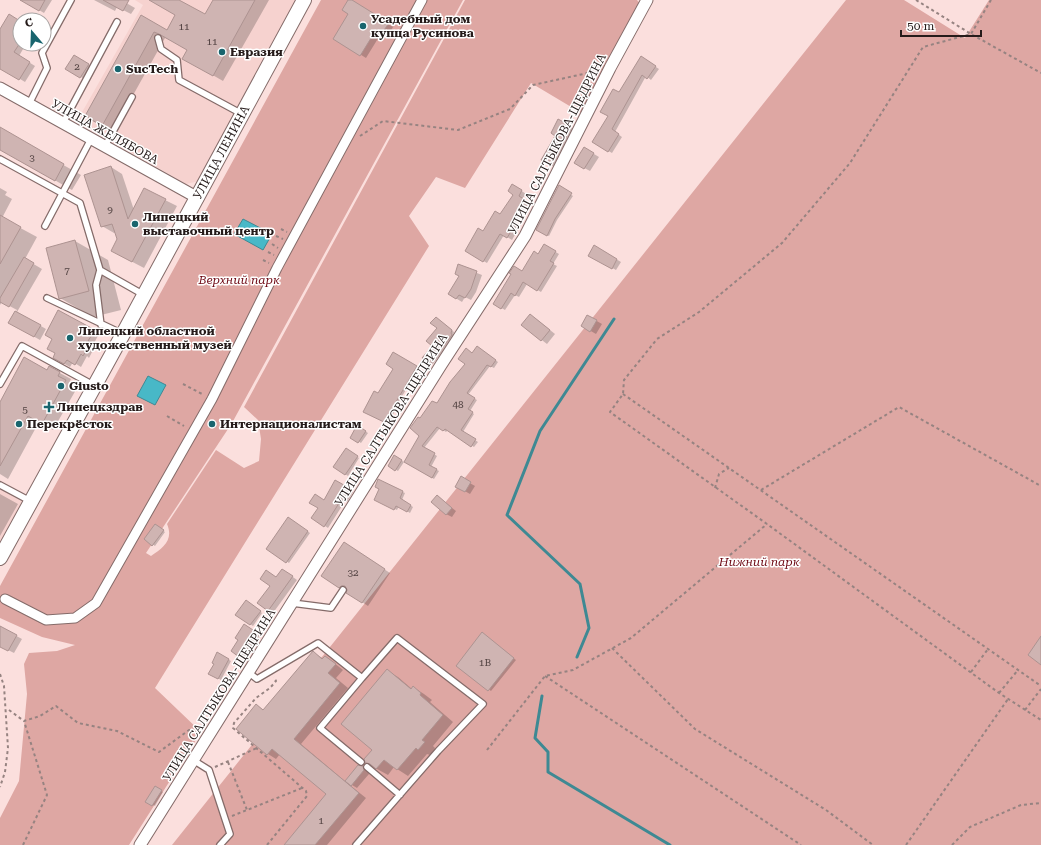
<svg xmlns="http://www.w3.org/2000/svg" width="1041" height="845" font-family="'Roboto Serif',serif">
  <rect width="100%" height="100%" fill="#fbdfdd"/>
  <!-- built -->
  <path fill="#f6d2cf" d="M135 0H298L199 181 186 184 77 121 143 5Z
    M0 481 26 496 0 543Z"/>
  <!-- green -->
  <path fill="#dea7a3" d="M321 0H463L232 423 146 553 151 556C163 548 174 540 167 524L216 450 244 468 259 461 261 439 258 420 244 407 465 0H637L640 4 583 114 531 83 465 188 436 177 409 216 429 246 155 688 201 732 129 845H0V818L19 781 27 694 24 664 29 653 57 651 75 645 42 637 0 618V586Z
    M846 0H904L965 38 989 0H1041V845H172Z"/>
  <!-- water -->
  <path fill="#48b8c7" stroke="#3e8993" d="M243 219 272 234 263 250 234 234Z
    M148 376 166 385 155 405 137 396Z"/>
  <!-- shadow -->
  <path fill="#0003" d="M22 0H52L44 13Z
    M94 0H121L135 8 131 14 117 7 115 11Z
    M150 0H177L205 16 214 0H269L223 81 183 58 188 50 170 39 165 38 113 131 86 116 141 17 167 31 176 15Z
    M349 0 393 27 388 36 382 32 366 58 334 38 350 14Z
    M20 22V44H26L19 56 35 66 25 82 0 67V31Z
    M74 56 94 68 86 80 67 69Z
    M645 60 659 69 651 80 646 76 615 132 622 137 612 153 593 142 610 116 619 93Z
    M559 121 574 129 554 167 543 160 556 135Z
    M0 129 81 175 72 190 0 149Z
    M584 148 599 157 590 171 575 163Z
    M111 167 122 174 134 210 165 200 177 206 144 268 123 257 116 232 114 233 102 226Z
    M513 185 526 194 522 199 529 203 515 223 520 226 512 240 504 235 487 263 466 251 501 215 514 194Z
    M560 187 573 196 557 220 549 236 537 229Z
    M0 188 7 192 5 195 12 199 2 218 37 237 25 259 42 269 17 312 46 329 40 340 10 323 17 310 2 302 0 305Z
    M75 241 108 260 121 310 93 317 60 298Z
    M544 245 559 254 553 264 557 266 541 292 527 284 519 297 515 295 505 310 494 304 538 255Z
    M594 246 621 262 616 270 589 255Z
    M459 266 482 275 476 292 471 300 465 297 462 302 449 294 460 276Z
    M59 312 99 334 93 345 95 346 89 358 87 356 81 367 73 362 70 367 54 358 57 353 54 339Z
    M588 316 602 324 596 334 582 326Z
    M535 318 555 334 547 344 522 325Z
    M438 319 454 332 453 336 454 337 433 364 431 363 438 328Z
    M480 349 498 362 494 368 490 366 468 395 477 400 470 411 474 414 463 432 478 442 474 447 448 430 446 432 440 428 424 448 437 456 431 467 439 471 434 479 405 462 420 435 421 419 437 405 473 354Z
    M394 353 419 368 398 403 389 424 364 411 379 394 394 368Z
    M49 367 71 379 69 383 77 388 53 430 39 422 8 479 0 474V404L47 371Z
    M357 426 368 433 361 443 352 437Z
    M347 450 359 458 348 476 335 467Z
    M395 457 404 462 398 471 389 466Z
    M461 478 475 486 470 494 456 486Z
    M379 481 405 493 402 500 413 507 410 513 399 506 397 510 375 500 380 489Z
    M349 489 340 505 342 506 328 528 313 518Z
    M351 490 353 492 347 502 345 501 342 506Z
    M0 494 18 504 0 536Z
    M437 496 456 511 452 517 446 514Z
    M288 518 310 533 289 563 267 548Z
    M155 525 165 532 155 546 145 539Z
    M349 546 390 573 368 606 347 592 349 587 345 590 340 587Z
    M286 572 297 580 273 613 258 603 277 578Z
    M249 603 262 613 253 626 250 624Z
    M0 627 22 639 14 653 0 646Z
    M250 629 260 636 245 659 233 651Z
    M484 635 516 660 491 691 457 665Z
    M313 652 324 659 325 657 333 662 343 670 336 678 348 688 301 744 346 782 359 766 363 767 368 770 369 774 357 788 352 785 351 786 366 798 327 845H285L328 794 280 754 276 759 268 754 237 729 256 705 264 710Z
    M218 654 231 661 221 680 210 674 215 663Z
    M387 671 398 677 412 689 413 687 424 694 432 700 430 702 453 722 433 746 435 748 430 755 427 754 408 776 394 767 388 775 366 763 373 749Z
    M155 787 163 792 155 806 147 802Z"/>
  <g fill="none" stroke-linecap="round" stroke-linejoin="round">
    <!-- stream -->
    <path stroke="#3e8993" stroke-width="3" d="M577 657 589 628 580 584 507 515 540 431 614 319
      M542 696 535 738 548 752V772L670 845"/>
  </g>
  <!-- building -->
  <path fill="#cfb4b2" stroke="#ad9391" d="M20 0H45L39 11Z
    M103 0H129L123 11Z
    M149 0H179L205 14 213 0H255L213 76 182 59 187 50 159 34 154 32 102 126 85 116 141 15 167 30 175 15Z
    M348 0H352L389 23 382 33 376 30 360 56 333 39 348 14 342 10Z
    M9 14 20 21V43L14 52 30 62 19 80 0 69V29Z
    M74 55 89 64 80 78 65 69Z
    M641 56 656 66 647 79 642 75 612 129 619 134 608 152 592 142 608 116 600 112 613 89 619 92Z
    M558 119 571 126 550 165 541 160 555 136 551 133Z
    M0 127 64 164 55 181 0 150Z
    M584 147 594 153 584 169 574 163Z
    M111 166 128 219 144 188 166 199 132 262 111 251 117 239 112 224 101 227 84 175Z
    M512 184 522 190 519 196 525 200 512 220 516 223 507 238 500 234 483 262 465 251 478 228 483 231 495 211 500 214 513 195 508 191Z
    M559 185 572 193 555 219 547 236 536 230Z
    M0 215 21 227 0 264Z
    M75 240 89 291 59 299 46 248Z
    M544 244 556 251 550 261 554 263 537 291 523 282 515 296 511 293 501 309 493 304 511 274 509 273 514 266 522 271 534 251 538 254Z
    M594 245 617 259 612 269 588 256Z
    M24 257 34 263 9 307 0 302V298Z
    M458 264 477 271 471 289 465 298 459 295 456 299 448 294 459 276 455 274Z
    M58 310 95 330 88 341 91 342 83 356 81 354 75 365 67 360 64 364 53 358 55 353 47 349 52 339 45 335Z
    M15 311 41 325 34 337 8 323Z
    M530 314 550 330 541 341 521 325Z
    M587 315 597 320 590 332 581 326Z
    M436 317 452 330 451 333 452 335 430 364 422 358 432 346 426 341 437 328 430 323Z
    M477 346 496 360 491 367 487 365 467 393 475 398 468 409 473 412 461 430 476 439 471 447 445 429 443 431 437 427 422 446 435 453 429 465 437 469 432 478 404 462 419 436 410 428 418 417 420 418 432 401 437 403 450 382 465 364 458 359 466 348 472 353Z
    M393 352 417 366 396 402 386 423 363 412 374 391 378 393 393 369 386 364Z
    M24 357 47 370 49 366 60 372 58 376 66 380 42 424 28 416 0 466V402Z
    M357 425 366 431 358 443 350 438Z
    M346 448 358 456 345 475 333 467Z
    M394 455 402 460 395 471 388 466Z
    M461 476 471 482 465 492 455 487Z
    M378 479 403 491 400 498 411 505 407 512 396 506 394 510 374 500 379 489 375 487Z
    M335 480 351 489 344 501 341 500 324 527 311 518 318 508 309 503 315 494 324 500Z
    M437 495 452 508 446 515 431 502Z
    M288 517 308 531 286 563 266 549Z
    M155 524 164 530 152 546 144 539Z
    M344 542 385 569 362 603 346 593 347 590 345 586H341L339 588 321 576Z
    M282 569 293 576 268 611 257 603 270 586 260 579 266 570 276 577Z
    M246 600 261 611 250 625 235 615Z
    M244 624 256 632 239 657 231 651 238 640 235 638Z
    M0 626 17 635 8 651 0 647Z
    M482 632 514 658 488 691 456 666Z
    M1041 636V665L1028 655Z
    M313 651 322 659 325 656 336 664 328 673 340 683 294 739 359 793 315 845H284L326 794 272 749 267 755 236 729 256 704 263 710Z
    M217 652 229 659 218 679 208 674 214 664 212 663Z
    M387 669 411 689 413 686 421 693 420 695 443 715 422 740 425 742 418 750 416 748 397 770 384 760 376 769 370 764 365 763 364 759 372 750 341 724Z
    M358 765 363 766 364 770 351 786 345 781Z
    M155 786 162 790 152 806 145 802Z"/>
  <g fill="none" stroke-linecap="round" stroke-linejoin="round">
    <!-- service casing -->
    <g stroke="#846b69" stroke-width="8">
      <path id="service" d="M158 38 161 49 177 60 179 80 242 114
        M29 104 47 68 42 53 71 0
        M63 123 117 22
        M105 146 132 97
        M0 159 80 203 100 270 144 295
        M45 226 91 139
        M100 270 96 285 101 325
        M47 298 123 334
        M0 384 22 346 95 386
        M0 485 32 502
        M292 603 331 608 343 590
        M248 672 257 679 318 643 362 678 397 638 483 704 438 751 356 845
        M193 760 209 770 230 834 220 845
        M361 762 320 728 362 678
        M367 767 400 795"/>
    </g>
    <!-- pedestrian casing -->
    <g stroke="#846b69" stroke-width="11">
      <path id="pedestrian" d="M5 599 46 620 75 618 96 603 212 399 277 268 422 0"/>
    </g>
    <!-- minor casing -->
    <g stroke="#846b69" stroke-width="13">
      <path id="minor" d="M0 88 198 198
        M140 845 441 365 525 236 610 68 647 0"/>
    </g>
    <!-- tertiary casing -->
    <g stroke="#846b69" stroke-width="16">
      <g id="tertiary">
        <path id="s1" d="M0 558 123 334 304 0"/>
      </g>
    </g>
    <!-- path -->
    <path stroke="#968381" stroke-width="2" stroke-dasharray="3 3" stroke-linecap="butt" d="M916 0 971 34 1041 73
      M991 0 971 34 923 47 850 163 782 243 699 312 657 339 624 380 623 394 610 412 767 524 999 693 1041 720
      M360 136 383 121 458 130 510 109 533 85 597 71
      M281 229 287 232
      M276 236 283 239
      M272 244 278 248
      M268 252 274 255
      M263 260 269 263
      M183 384 204 395
      M623 394 1041 686
      M167 416 184 426
      M715 488 719 474 729 468
      M761 490 899 407 1041 486
      M612 648 695 729 826 810 873 845
      M971 672 988 649
      M0 674 4 686 8 748 5 772 0 787
      M545 676 801 845
      M999 693 1018 670
      M9 710 24 721 40 716 56 706 78 723 117 731 159 752 189 730 198 733
      M1025 710 1041 689
      M487 750 545 676 573 670 631 638 767 524
      M228 762 247 810
      M215 767 257 748
      M232 816 302 788
      M23 845 47 795 24 721
      M267 845 307 796 306 791 233 728 234 723 256 698 270 688 276 681 274 677
      M906 845 1008 699
      M952 845 970 827 1021 805 1041 803"/>
    <!-- service -->
    <use href="#service" stroke="#fff" stroke-width="5.5"/>
    <!-- pedestrian -->
    <use href="#pedestrian" stroke="#fff" stroke-width="9"/>
    <!-- minor -->
    <use href="#minor" stroke="#fff" stroke-width="11"/>
    <!-- tertiary -->
    <use href="#tertiary" stroke="#fff" stroke-width="14"/>
  </g>
  <!-- markers -->
  <g fill="#19656e" stroke="#fff" stroke-width="1.5">
    <circle cx="363" cy="26" r="4"/>
    <circle cx="222" cy="52" r="4"/>
    <circle cx="118" cy="69" r="4"/>
    <circle cx="135" cy="224" r="4"/>
    <circle cx="70" cy="338" r="4"/>
    <circle cx="61" cy="386" r="4"/>
    <path d="M47 401h4v4h4v4h-4v4h-4v-4h-4v-4h4z"/>
    <circle cx="19" cy="424" r="4"/>
    <circle cx="212" cy="424" r="4"/>
  </g>
  <g text-anchor="middle" dominant-baseline="central" stroke-width="3" stroke-linejoin="round" paint-order="stroke">
    <!-- number labels -->
    <g font-size="10" fill="#504140">
      <text x="184" y="26">11</text>
      <text x="212" y="41">11</text>
      <text x="77" y="66">2</text>
      <text x="32" y="157">3</text>
      <text x="110" y="209">9</text>
      <text x="67" y="270">7</text>
      <text x="458" y="404">48</text>
      <text x="25" y="409">5</text>
      <text x="353" y="572">32</text>
      <text x="485" y="662">1В</text>
      <text x="321" y="820">1</text>
    </g>
    <!-- poi labels -->
    <g font-size="12" font-weight="bold" fill="#251b1a" stroke="#fff" text-anchor="start">
      <text x="371" y="19">Усадебный дом<tspan x="371" dy="14">купца Русинова</tspan></text>
      <text x="230" y="52">Евразия</text>
      <text x="126" y="69">SucTech</text>
      <text x="143" y="217">Липецкий<tspan x="143" dy="14">выставочный центр</tspan></text>
      <text x="78" y="331">Липецкий областной<tspan x="78" dy="14">художественный музей</tspan></text>
      <text x="69" y="386">Giusto</text>
      <text x="57" y="407">Липецкздрав</text>
      <text x="27" y="424">Перекрёсток</text>
      <text x="220" y="424">Интернационалистам</text>
    </g>
    <!-- street labels -->
    <g font-size="12" fill="#251b1a" stroke="#fff">
      <text transform="translate(105 132) rotate(29)">УЛИЦА ЖЕЛЯБОВА</text>
      <text transform="translate(557 144) rotate(-63)">УЛИЦА САЛТЫКОВА-ЩЕДРИНА</text>
      <text stroke="none"><textPath href="#s1" startOffset="462">УЛИЦА ЛЕНИНА</textPath></text>
      <text transform="translate(391 420) rotate(-58)">УЛИЦА САЛТЫКОВА-ЩЕДРИНА</text>
      <text transform="translate(219 695) rotate(-58)">УЛИЦА САЛТЫКОВА-ЩЕДРИНА</text>
    </g>
    <!-- park labels -->
    <g font-size="12" font-style="italic" fill="#6e0813" stroke="#fff">
      <text x="239" y="280">Верхний парк</text>
      <text x="759" y="562">Нижний парк</text>
    </g>
  </g>
  <!-- north arrow -->
  <g transform="translate(32 32) rotate(341)"><circle r="19" fill="#ffffff" stroke="#a8a4a3"/>
  <path d="M0-3L7 15L0 10L-7 15Z" fill="#19656e"/>
  <text y="-6" font-size="11" font-weight="bold" text-anchor="middle" fill="#251b1a">С</text>
  </g>
  <!-- scale -->
  <path d="M901 30v6h80v-6" fill="none" stroke="#251b1a" stroke-width="2"/>
  <text x="907" y="30" font-size="12" fill="#251b1a" stroke="#ffffff" stroke-width="3" paint-order="stroke">50 m</text>
</svg>
